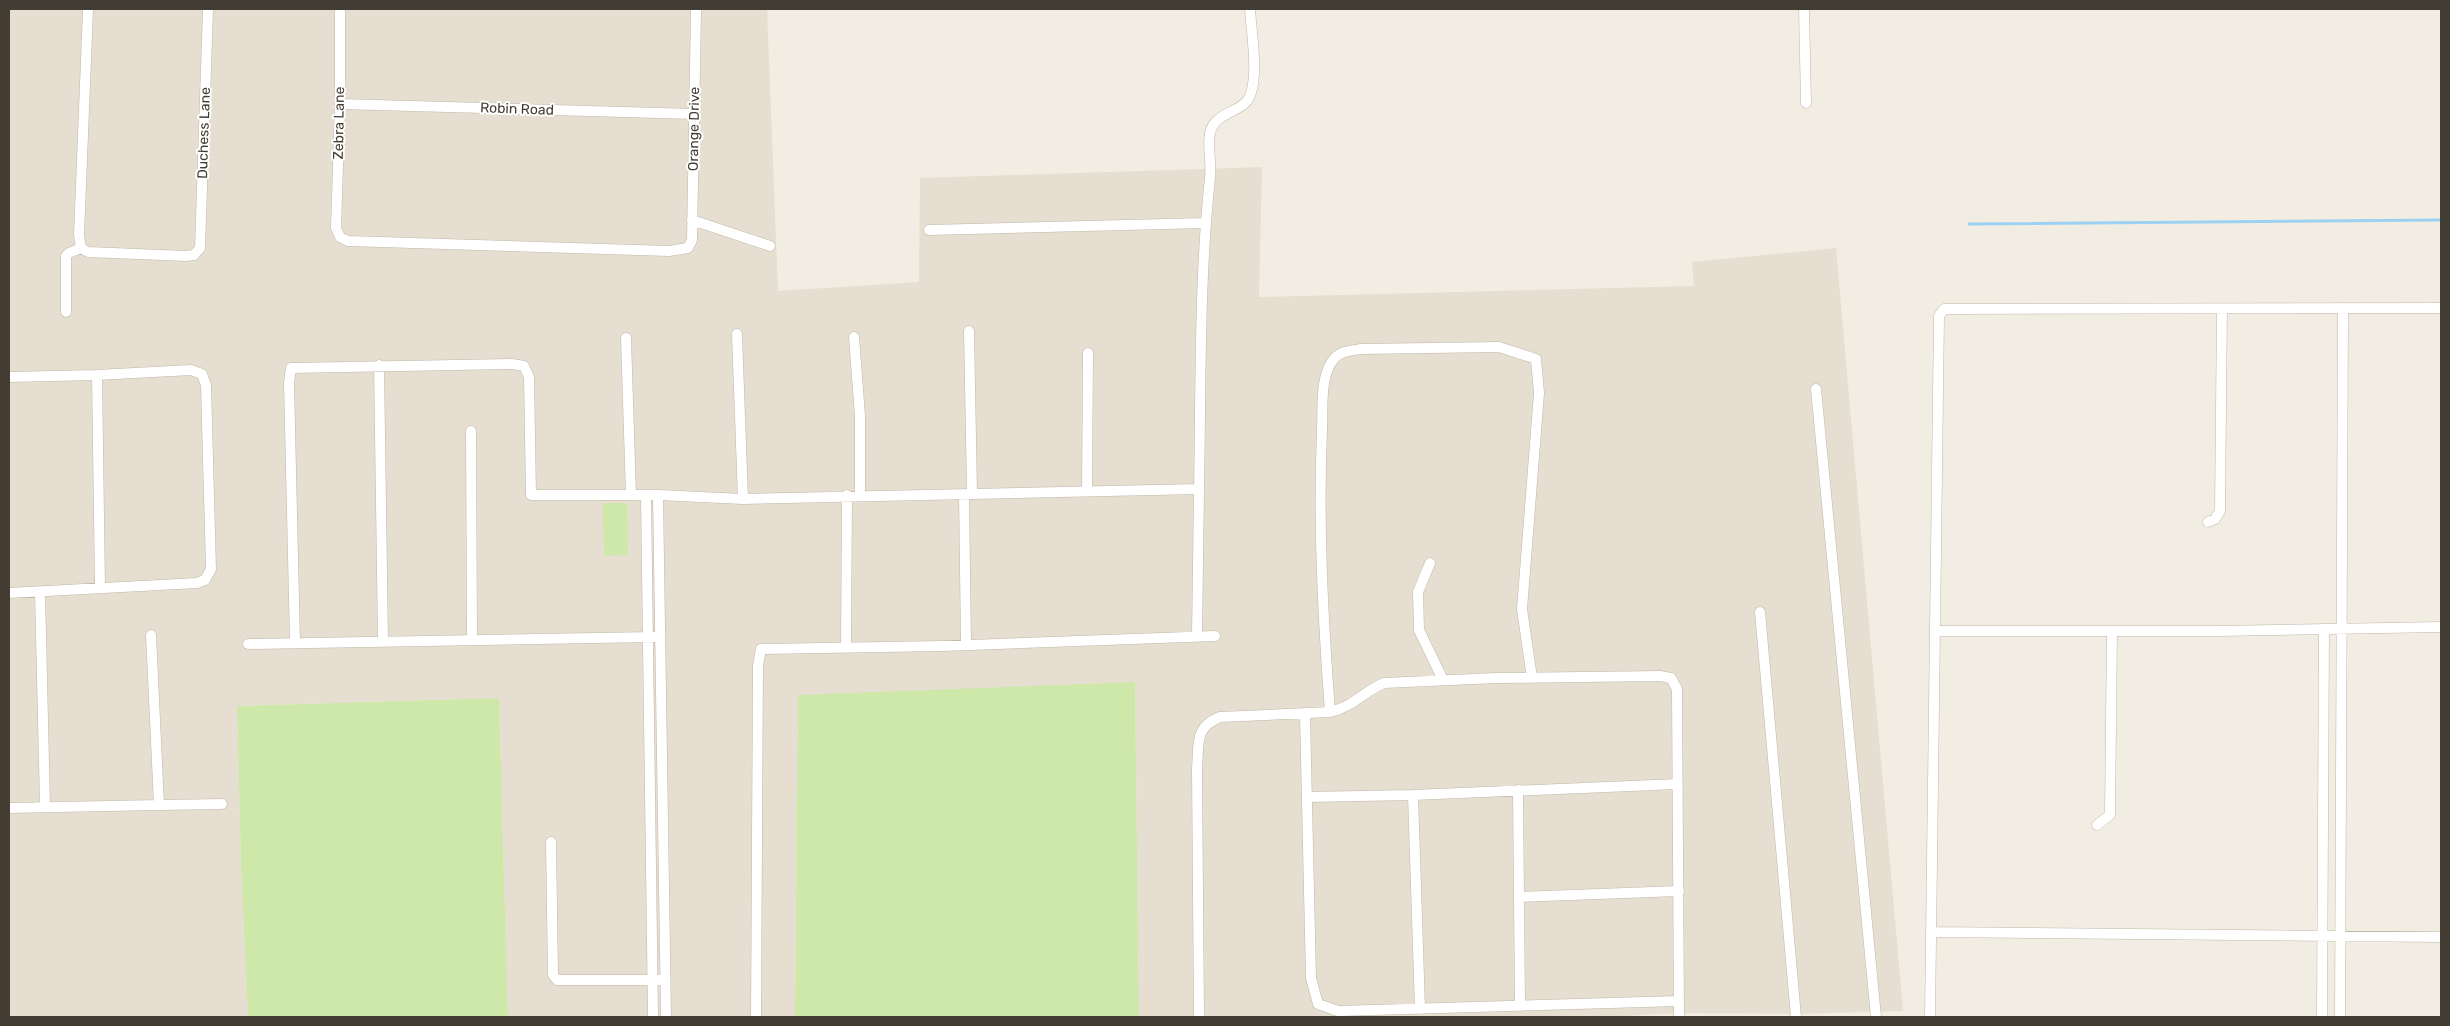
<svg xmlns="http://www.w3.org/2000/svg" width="2450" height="1026" font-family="Rubik,sans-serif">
  <rect width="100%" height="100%" fill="#f2ede2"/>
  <!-- residential -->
  <path fill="#e6ded0" d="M9 9H767L778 291 919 282 920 178 1262 167 1259 297 1694 286 1692 262 1836 248 1903 1011 1795 1014 1679 1013 1608 1017H1139L1135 682 798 696 795 1017H508L499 698 237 706 241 866 248 1017H9Z"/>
  <!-- green -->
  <path fill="#cde8a9" d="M603 503H627L628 555 604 556Z
    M1135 682 1139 1017H795L798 695Z
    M499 698 508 1017H248L241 866 237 706Z"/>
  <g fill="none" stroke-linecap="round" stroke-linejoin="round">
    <!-- stream -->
    <path stroke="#9bd1f2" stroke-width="3" d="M1969 224 2441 220"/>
    <!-- street casing -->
    <g stroke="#c0b7a8" stroke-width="11">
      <path id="street" d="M88 9 79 235 81 248 88 252 186 256 194 255 200 248 208 9
        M340 9V104L336 228 340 237 348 241 669 251 688 248 692 240 696 9
        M1804 9 1806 103
        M340 104 695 114
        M692 220 770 246
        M929 230 1205 223
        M66 312V256L69 253 81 248
        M969 331 972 493
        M737 334 743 499
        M854 337 860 416V495
        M626 338 631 495
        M379 365 383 641
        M97 375 100 588
        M9 377 97 375 191 370 202 374 206 385 211 569 205 580 197 583 9 593
        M1816 389 1876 1017
        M471 431 472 639
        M1087 491 1088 353
        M964 494 966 645
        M646 495 653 1017
        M658 495 666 1017
        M2208 522 2215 519 2220 511 2222 309
        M1430 563 1418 592 1419 630 1443 680
        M40 592 45 806
        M1760 612 1796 1017
        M1936 631H2221L2441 627
        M1197 637 1199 489
        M295 643 289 383 291 368 512 364 524 366 529 377 531 495H658L743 499 1199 489C1201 385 1199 281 1210 178 1212 164 1207 147 1210 133 1214 114 1236 113 1246 102 1261 86 1251 30 1250 9
        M248 644 654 637
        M846 647 847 495
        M1330 712C1323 618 1318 524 1322 430 1323 409 1320 381 1331 363 1338 351 1348 351 1361 349L1499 347 1536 359 1539 393 1522 609 1532 678
        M1305 715 1311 978 1318 1004 1338 1011 1679 1001
        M1518 790 1520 1006
        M1413 795 1420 1009
        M1307 797 1413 795 1678 784
        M159 805 222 804
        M9 808 159 805 151 635
        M2097 825 2110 815 2112 631
        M551 842 553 975 557 980H659
        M1519 897 1679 891
        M1932 932 2441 937
        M756 1017 758 665 761 649 943 646 1215 636
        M1199 1017 1197 769C1199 745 1194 727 1220 717L1330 712C1355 706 1364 691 1384 683L1496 678 1660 676 1671 678 1677 689 1679 1017
        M1930 1017 1939 316 1944 309 2441 308
        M2322 1017 2324 629
        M2340 1017 2343 308"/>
    </g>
    <!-- street -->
    <use href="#street" stroke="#fff" stroke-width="10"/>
  </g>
  <g text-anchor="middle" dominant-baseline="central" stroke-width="4" stroke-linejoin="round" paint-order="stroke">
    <!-- street labels -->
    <g font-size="14" fill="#433c33" stroke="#fff">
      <text transform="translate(517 109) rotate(2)">Robin Road</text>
      <text transform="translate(339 123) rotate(-89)">Zebra Lane</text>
      <text transform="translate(694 129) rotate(-89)">Orange Drive</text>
      <text transform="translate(204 133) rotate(-88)">Duchess Lane</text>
    </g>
  </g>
  <!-- border -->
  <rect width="2450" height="1026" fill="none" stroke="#433c33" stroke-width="20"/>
</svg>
